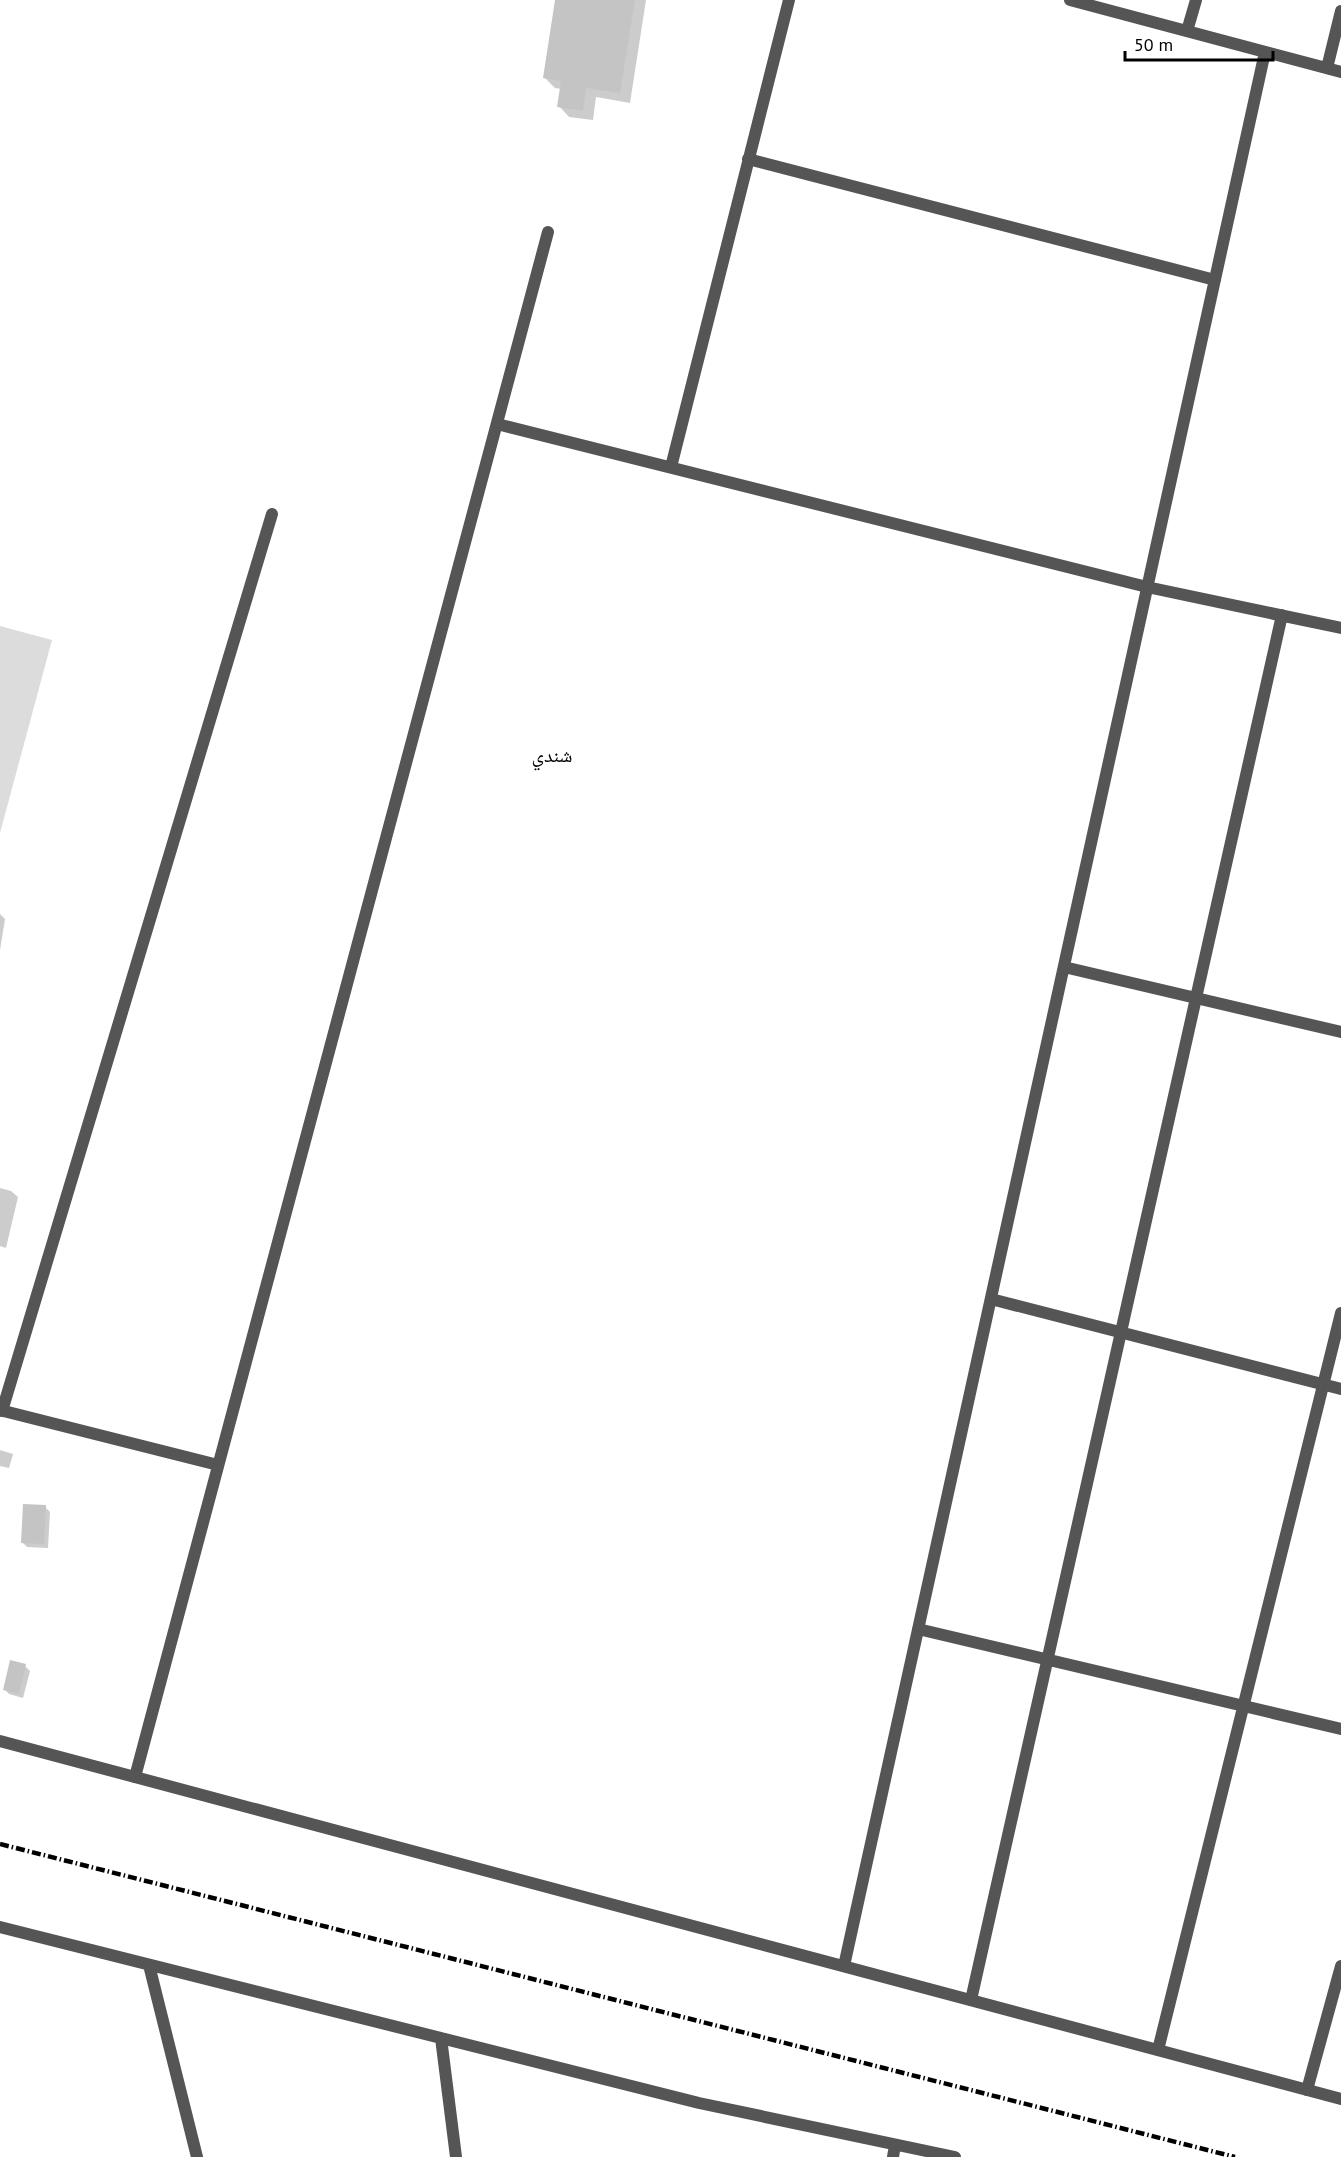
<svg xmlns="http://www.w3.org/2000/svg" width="1341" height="2157" font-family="'PT Sans','Noto Naskh Arabic',sans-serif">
  <rect width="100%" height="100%" fill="#fff"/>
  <!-- green -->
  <path fill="#dcdcdc" d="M0 626 52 640 0 833Z"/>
  <!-- shadow -->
  <path fill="#0003" d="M557 0H646L630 103 596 97 593 120 569 117 559 106 561 89 555 88 545 78Z
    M0 914 5 919 0 950Z
    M0 1188 11 1191 18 1197 6 1248 0 1246Z
    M0 1450 13 1454 9 1468 0 1466Z
    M45 1507 50 1512 48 1548 27 1547 22 1542Z
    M25 1666 30 1671 23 1698 9 1694 4 1689Z"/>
  <!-- building -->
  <path fill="#c4c4c4" d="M555 0H635L620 93 586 88 583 111 557 107 561 81 543 78Z
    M23 1504 46 1505 44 1544 21 1543Z
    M10 1660 26 1664 19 1694 3 1690Z"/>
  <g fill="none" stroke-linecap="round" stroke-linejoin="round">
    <!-- minor -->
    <path stroke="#555" stroke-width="12" d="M1070 0 1341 72
      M1187 31 1196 0
      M1327 68 1341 11
      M748 159 1215 280
      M497 424 1147 587 1341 628
      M671 467 789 0
      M1064 967 1341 1032
      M991 1299 1341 1389
      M0 1410 218 1465
      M2 1411 272 514
      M918 1629 1341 1729
      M135 1777 548 232
      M0 1927 699 2103 955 2157
      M149 1965 197 2157
      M844 1966 1265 52
      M971 2000 1282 615
      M441 2038 456 2157
      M1158 2050 1341 1313
      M1307 2090 1341 1966
      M893 2157 895 2145"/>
    <!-- tertiary -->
    <path stroke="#555" stroke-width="12" d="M0 1741 1341 2099"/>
    <!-- rail -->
    <path stroke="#000" stroke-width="4.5" stroke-dasharray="9 3 1.5 3" stroke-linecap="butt" d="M0 1844 1235 2157"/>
  </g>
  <g text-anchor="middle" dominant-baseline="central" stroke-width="6" stroke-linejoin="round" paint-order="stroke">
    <!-- quarter labels -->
    <g font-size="20" fill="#000" stroke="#fff">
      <text x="552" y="755">شندي</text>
    </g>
  </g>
  <!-- scale -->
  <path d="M1125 51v9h148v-9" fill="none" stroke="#000000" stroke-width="3"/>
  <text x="1134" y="51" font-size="18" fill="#000000" stroke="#ffffff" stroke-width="4.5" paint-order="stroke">50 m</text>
</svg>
